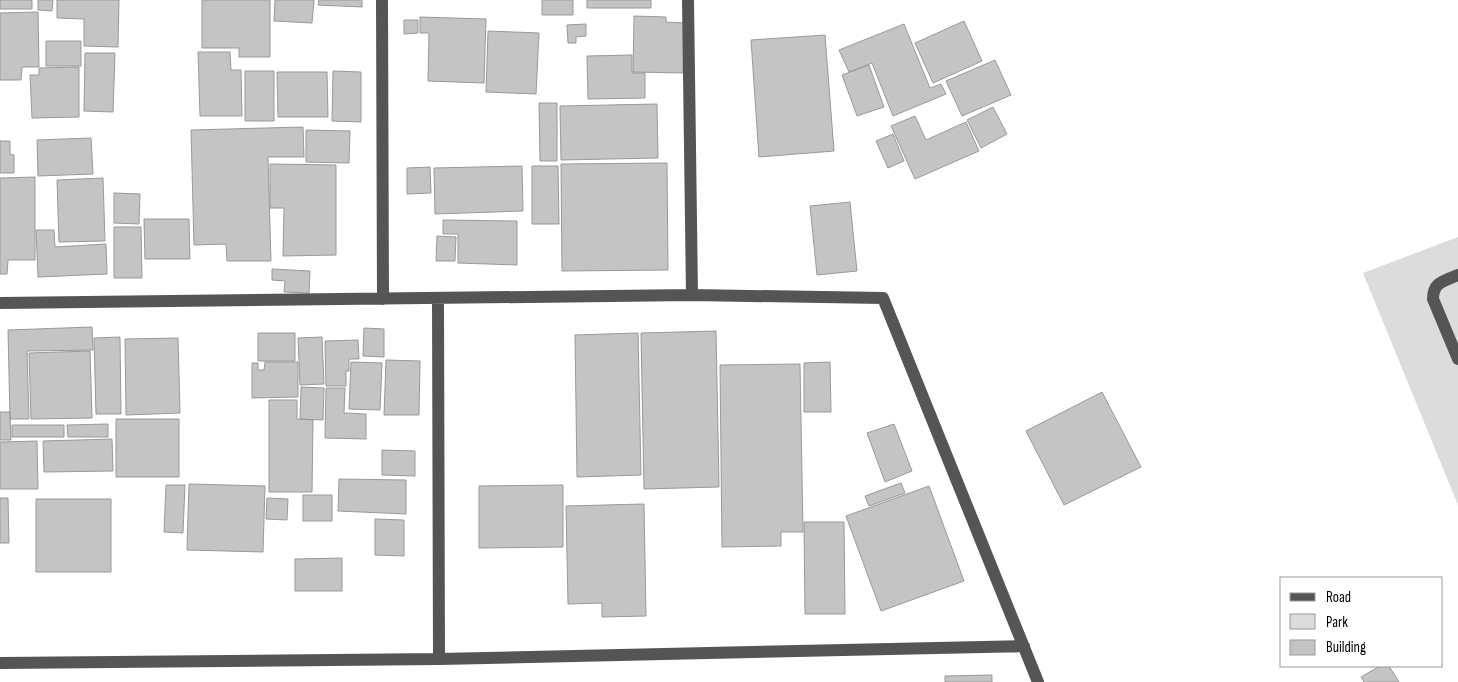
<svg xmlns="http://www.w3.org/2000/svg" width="1458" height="682" font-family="'Sofia Sans Condensed',sans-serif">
  <rect width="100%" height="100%" fill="#fff"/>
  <!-- green -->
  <path fill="#dcdcdc" d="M1458 237V505L1363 273Z"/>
  <!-- building -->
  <path fill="#c4c4c4" stroke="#999" d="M0 0H32V9H0Z
    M38 0H53L52 11 38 10Z
    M57 0H119L118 47 84 46V19L57 18Z
    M202 0H270V57H239V48H202Z
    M275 0H314L312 23 274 21Z
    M319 0H362V7L318 5Z
    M542 0H573V15H542Z
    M587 0H651V8H587Z
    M38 12 39 67H22L21 80H0V13Z
    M634 16 666 17V22L684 23 683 73 633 72Z
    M420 17 486 19 484 83 428 81 429 33H420Z
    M404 20H418V33L404 34Z
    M964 21 982 61 933 83 915 43Z
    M586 24V36L576 37V43H568L567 25Z
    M904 24 930 88 941 84 946 94 893 116 872 63 849 72 839 50Z
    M488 31 539 33 536 94 486 92Z
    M825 35 834 151 759 157 751 40Z
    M46 41H81V66H46Z
    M198 52H230L231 70H241L242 116H200Z
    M85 53H115L113 112 84 111Z
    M632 55V73H645V98L588 99 587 56Z
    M995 60 1011 95 962 116 946 81Z
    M869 65 884 107 857 116 842 75Z
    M79 67V117L32 118 30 75H39V68Z
    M245 71H274V121H245Z
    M333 71 361 72V122L332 121Z
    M277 72H327L328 117H278Z
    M539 103H557V161H540Z
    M657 104 658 158 561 160 560 106Z
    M993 107 1007 134 981 148 967 120Z
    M915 116 926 140 966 122 979 151 915 179 891 126Z
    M303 127 304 157H268L271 261H227L226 244 194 245 191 130Z
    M306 130 350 131 349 163 306 162Z
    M893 134 904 161 888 168 876 141Z
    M91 138 93 174 38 176 37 140Z
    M0 141H10V154L14 155V173H0Z
    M667 163 668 270 562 271 561 164Z
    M270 164 336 165V255L283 256 284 208H270Z
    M522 166 523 211 435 214 434 168Z
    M532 166H558L559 224H532Z
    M430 167 431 193 407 194V168Z
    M35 177V260H8L7 274H0V178Z
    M103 178 105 241 59 242 57 180Z
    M114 193 140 194 139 224 114 223Z
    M850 202 857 271 817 275 810 206Z
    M144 219H189L190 259H145Z
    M443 220 517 221V265L458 263V234H443Z
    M114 227H141L142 278H114Z
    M36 230H54L55 247 106 244 107 274 38 277Z
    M437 236 456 237 455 261H436Z
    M272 269 310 271 309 293 284 292 285 281 272 280Z
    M92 327 93 350 27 351 29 419H10L8 330Z
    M364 328 384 329V357L363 356Z
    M716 331 719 487 644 489 641 333Z
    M258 333H295V361H258Z
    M638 333 641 475 577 477 575 335Z
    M120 337 121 414H96L94 338Z
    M322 337 324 384 300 385 298 338Z
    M178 338 180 413 126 415 125 339Z
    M358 340 359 359H349V371H346V386H326L325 341Z
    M90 351 92 418 31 419 29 353Z
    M386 360 420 361 419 415H384Z
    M265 362H298V397L252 398V363H258V370H264Z
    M351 362 382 363 380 410 349 409Z
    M830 362 831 412H804V363Z
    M800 364 803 532H781V546L722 547 720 365Z
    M301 387 324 388 323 420 300 419Z
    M326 388H345L344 413 366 414V439L325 438Z
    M1102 392 1141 467 1064 505 1026 431Z
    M269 400H297V419L313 420 312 492H269Z
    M0 412H10L11 440H0Z
    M116 419H179V477H116Z
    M108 424V437H68L67 425Z
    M894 424 912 471 885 482 867 433Z
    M12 425H64V437H12Z
    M112 439 113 471 44 472 43 441Z
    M37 441 38 489H0V442Z
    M382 450 415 451V476L382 475Z
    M339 479 406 480V514L338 511Z
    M901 483 905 493 869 506 865 496Z
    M189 484 265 486 263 552 187 550Z
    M166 485H185L183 533 164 532Z
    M563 485V547L479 548V486Z
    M929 486 964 581 881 611 846 516Z
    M303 495H332V521H303Z
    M0 498H8L9 543H0Z
    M267 498 288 499 287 520 266 519Z
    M36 499H111V572H36Z
    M644 504 646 616 602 617V603L568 604 566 506Z
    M375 519 404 520V556L375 555Z
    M804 522H844L845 614H805Z
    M342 558V591H295V559Z
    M1380 666H1389L1399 682H1364L1361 677Z
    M992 675V682H945V676Z"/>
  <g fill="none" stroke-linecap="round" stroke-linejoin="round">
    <!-- minor -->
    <path stroke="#555" stroke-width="12" d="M382 0 383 299
      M688 0 692 295
      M1458 275C1444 281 1433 282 1433 299L1458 359
      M438 298 439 659
      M0 303 692 295 883 298 1038 682
      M0 663 439 659 1024 646"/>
  </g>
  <!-- legend -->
  <rect x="1280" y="577" width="162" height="90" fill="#ffffff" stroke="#999999"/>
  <rect x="1290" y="593" width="25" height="8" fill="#555555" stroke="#999999"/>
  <text x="1326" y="602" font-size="15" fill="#000000">Road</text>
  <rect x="1290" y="614" width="25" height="15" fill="#dcdcdc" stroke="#999999"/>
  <text x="1326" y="627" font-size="15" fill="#000000">Park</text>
  <rect x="1290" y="640" width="25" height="15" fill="#c4c4c4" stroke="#999999"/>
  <text x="1326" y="652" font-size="15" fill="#000000">Building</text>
</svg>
